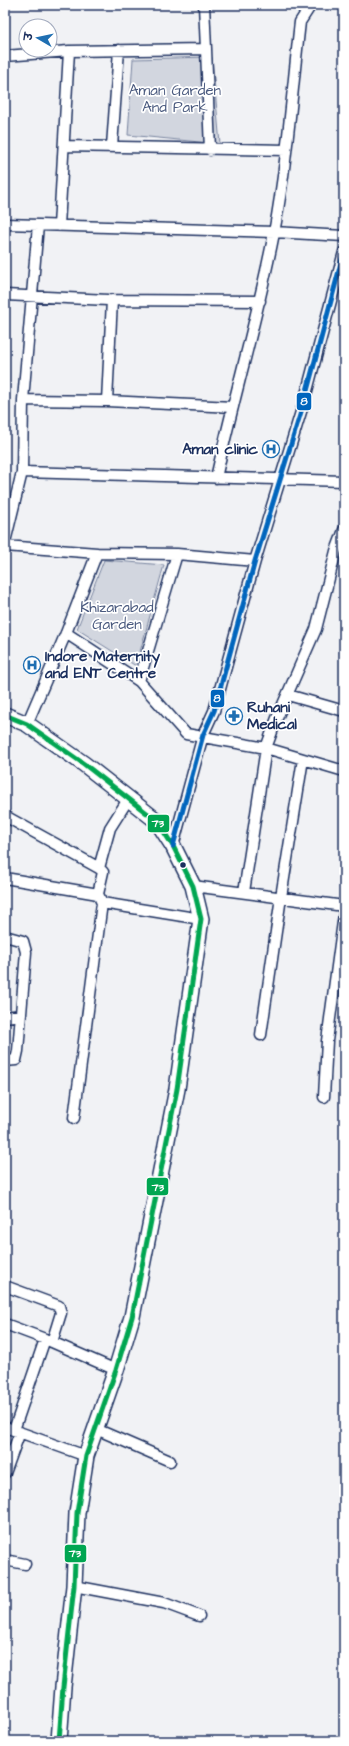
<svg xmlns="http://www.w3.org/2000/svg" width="349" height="1746" font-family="'Architects Daughter','Playpen Sans Deva',sans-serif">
  <rect width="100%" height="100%" fill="#f1f2f5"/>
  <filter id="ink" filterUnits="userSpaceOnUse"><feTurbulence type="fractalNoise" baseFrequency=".025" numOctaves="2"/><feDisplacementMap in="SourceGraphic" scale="8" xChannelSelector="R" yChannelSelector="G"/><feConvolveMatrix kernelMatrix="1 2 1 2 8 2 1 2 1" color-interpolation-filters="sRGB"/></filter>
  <g filter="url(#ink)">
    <!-- green -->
    <path fill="#d2d6df" stroke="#76829e" d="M212 57 220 144 128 135 133 59Z
      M104 560 164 565 136 666 77 629Z"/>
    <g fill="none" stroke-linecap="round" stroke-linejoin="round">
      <!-- minor casing -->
      <g stroke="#1b2f5e" stroke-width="13">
        <path id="minor" d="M204 5 206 49
          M5 56 69 51 206 49 210 150
          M64 146 286 150
          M112 146 119 50
          M5 224 274 232 344 236
          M59 226 69 51
          M5 295 108 300 260 301
          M23 400 107 401 233 407
          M107 401 112 300
          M22 472 344 481
          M216 478C234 396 258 316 274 233 287 163 292 92 300 22L311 5
          M5 542 22 472 23 400 38 225
          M5 546 97 553
          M177 554 255 561
          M66 633 139 681
          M288 695 344 711
          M27 724 66 633 97 553 177 554 139 681 186 734 266 748 344 771
          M5 816 99 868
          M173 846 203 735 214 711 255 561 304 402 344 252
          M5 878 98 894 102 903 74 1118
          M193 886 344 906
          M244 892 266 748 277 718 316 629 336 551 344 530
          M98 894 103 872 99 868 110 828 129 798
          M102 903 201 919
          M5 936 23 941 26 952 18 1051 16 1060 5 1061
          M5 1017 21 1015
          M261 1035 281 897 303 759
          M324 1097 327 1041 344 914
          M5 1286 59 1306 61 1313 52 1342
          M5 1324 45 1339 116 1370
          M5 1427 86 1456
          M96 1429 170 1461
          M14 1430 45 1339
          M5 1473 20 1432
          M5 1560 25 1564
          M74 1586 164 1603 199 1616"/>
      </g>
      <!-- secondary casing -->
      <g stroke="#1b2f5e" stroke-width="18">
        <path id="secondary" d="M5 715 27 724 84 764 157 821 173 846 193 886 201 919 177 1089 132 1317 116 1370 86 1456 77 1513 74 1586 63 1687 59 1741"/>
      </g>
      <!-- minor -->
      <use href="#minor" stroke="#fff" stroke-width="10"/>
      <!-- secondary -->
      <use href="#secondary" stroke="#fff" stroke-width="15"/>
      <!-- bus-1 casing -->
      <g stroke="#fff" stroke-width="8">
        <path id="bus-1" d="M5 715 27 724 84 764 157 821 173 846 193 886 201 919 177 1089 132 1317 116 1370 86 1456 77 1513 74 1586 63 1687 59 1741"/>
      </g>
      <!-- bus-2 casing -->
      <g stroke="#fff" stroke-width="8">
        <path id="bus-2" d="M173 846 203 735 214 711 255 561 304 402 344 252"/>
      </g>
      <!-- bus-1 -->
      <use href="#bus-1" stroke="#00a651" stroke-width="5"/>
      <!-- bus-2 -->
      <use href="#bus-2" stroke="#0065bd" stroke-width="5"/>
    </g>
  </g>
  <!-- icons -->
  <defs>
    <g id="hospital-ring" transform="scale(0.9)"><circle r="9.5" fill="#fff" stroke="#1f6fb2" stroke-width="1.5"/><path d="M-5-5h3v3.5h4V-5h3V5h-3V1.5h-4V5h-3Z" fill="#1f6fb2"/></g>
    <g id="pharmacy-ring" transform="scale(0.9)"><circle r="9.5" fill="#fff" stroke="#1f6fb2" stroke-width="1.5"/><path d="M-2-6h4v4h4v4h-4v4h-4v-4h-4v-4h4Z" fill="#1f6fb2"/></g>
  </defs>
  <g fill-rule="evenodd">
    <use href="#hospital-ring" x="271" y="449"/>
    <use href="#hospital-ring" x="32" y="665"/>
    <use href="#pharmacy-ring" x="234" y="716"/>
  </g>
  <!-- markers -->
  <circle fill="#1b2f5e" stroke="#fff" stroke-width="1.5" cx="183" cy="865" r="3.5"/>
  <g text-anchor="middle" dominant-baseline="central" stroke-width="3.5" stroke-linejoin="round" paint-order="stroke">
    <!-- park labels -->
    <g font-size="15" fill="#49597e" stroke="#fff">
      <text x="175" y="90">Aman Garden<tspan x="175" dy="17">And Park</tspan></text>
      <text x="117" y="607">Khizarabad<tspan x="117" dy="17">Garden</tspan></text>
    </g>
    <!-- poi labels -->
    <g font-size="15" font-weight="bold" fill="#1b2f5e" stroke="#fff" text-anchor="start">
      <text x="258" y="449" text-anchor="end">Aman clinic</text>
      <text x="45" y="656">Indore Maternity<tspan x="45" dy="17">and ENT Centre</tspan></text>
      <text x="247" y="707">Ruhani<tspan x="247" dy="17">Medical</tspan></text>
    </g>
  </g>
  <g stroke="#fff" stroke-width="1.5">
    <rect x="296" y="392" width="16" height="19" rx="4" fill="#0065bd"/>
    <rect x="210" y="689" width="15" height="19" rx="4" fill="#0065bd"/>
    <rect x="147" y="814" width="23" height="19" rx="4" fill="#00a651"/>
    <rect x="146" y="1177" width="23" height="19" rx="4" fill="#00a651"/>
    <rect x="64" y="1544" width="23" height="19" rx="4" fill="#00a651"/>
  </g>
  <g font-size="11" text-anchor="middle" font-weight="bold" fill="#fff">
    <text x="304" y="405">8</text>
    <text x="217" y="702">8</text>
    <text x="158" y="827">73</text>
    <text x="158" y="1191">73</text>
    <text x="75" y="1557">73</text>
  </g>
  <!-- margin -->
  <rect width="349" height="1746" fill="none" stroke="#fff" stroke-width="20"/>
  <rect x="10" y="10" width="329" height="1726" fill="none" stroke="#1b2f5e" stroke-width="1.5" filter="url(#ink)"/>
  <!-- north arrow -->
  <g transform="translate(38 38) rotate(279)"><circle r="19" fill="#ffffff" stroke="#a4acbf"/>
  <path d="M0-3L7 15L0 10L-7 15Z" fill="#1f6fb2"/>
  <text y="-6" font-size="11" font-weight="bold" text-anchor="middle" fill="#1b2f5e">उ</text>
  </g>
</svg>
